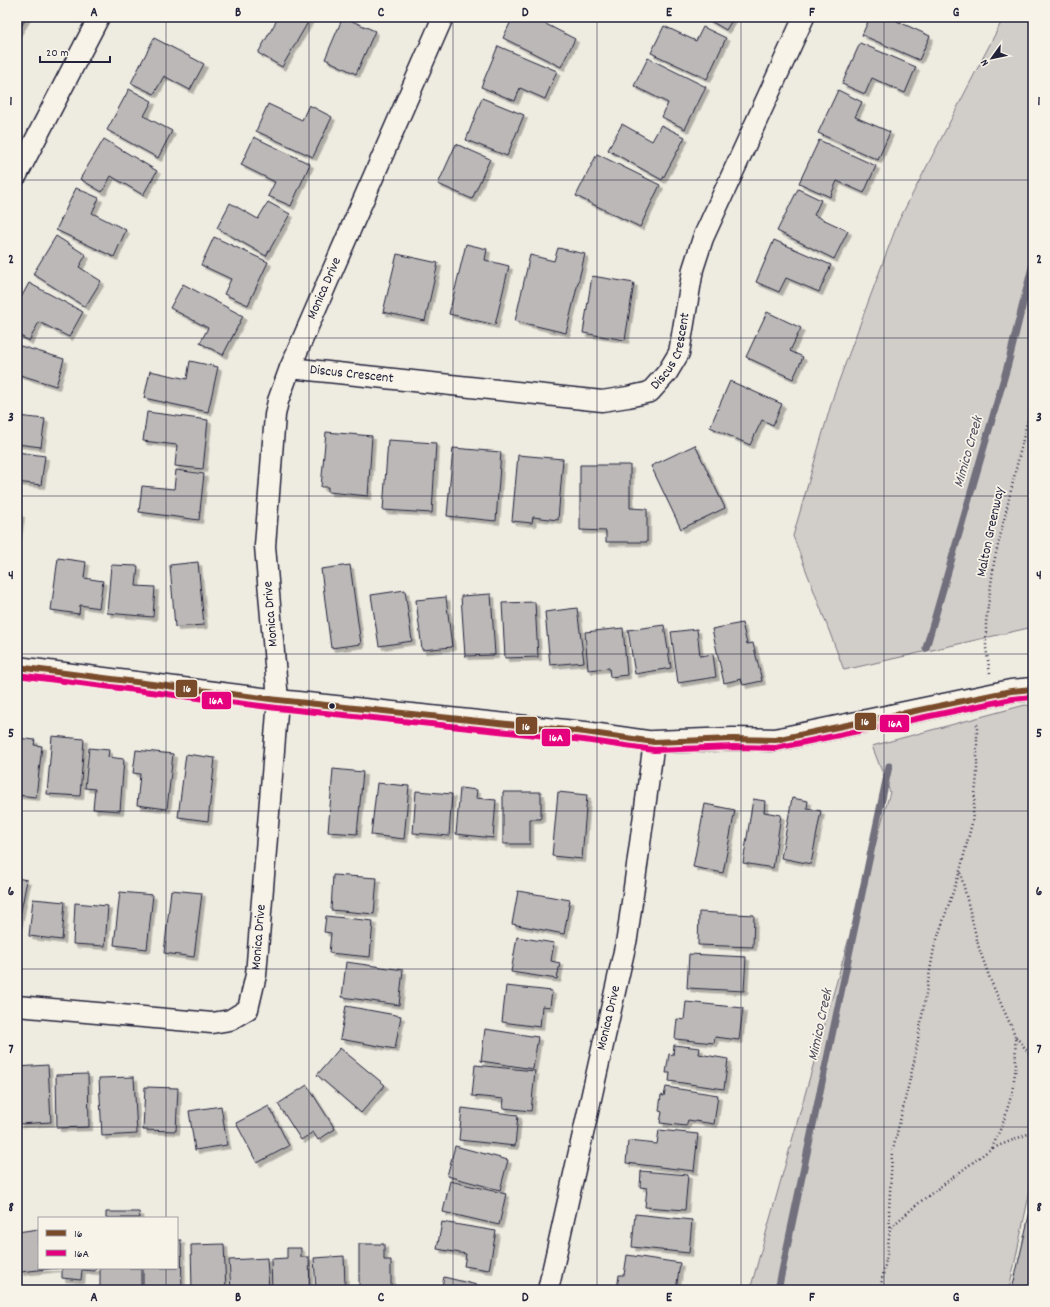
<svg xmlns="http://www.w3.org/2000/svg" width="1050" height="1307" font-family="Dekko,sans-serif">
  <defs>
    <filter id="shadow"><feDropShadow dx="3.5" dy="3.5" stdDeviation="0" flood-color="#0004"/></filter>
  </defs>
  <rect width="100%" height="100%" fill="#eeebe1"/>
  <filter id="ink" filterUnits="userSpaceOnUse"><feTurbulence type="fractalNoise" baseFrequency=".025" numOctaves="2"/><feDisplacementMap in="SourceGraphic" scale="8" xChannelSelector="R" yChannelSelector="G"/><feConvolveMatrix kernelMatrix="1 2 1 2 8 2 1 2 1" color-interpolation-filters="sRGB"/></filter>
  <g filter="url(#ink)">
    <!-- green -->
    <path fill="#d1cdc9" stroke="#7a7882" d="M1004 17H1033V627L844 670 793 536 834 394 898 222Z
      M1025 705 1033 706V1176L1009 1290H750L890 792 872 746Z"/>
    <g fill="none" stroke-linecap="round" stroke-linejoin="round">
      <!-- stream -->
      <path stroke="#716f7b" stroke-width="7" d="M926 648 1008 364 1033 263
        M778 1290 889 766"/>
    </g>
    <!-- building -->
    <path fill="#bbb8b7" stroke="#22223b" filter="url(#shadow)" d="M17 17H27L17 33Z
      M277 17H311L282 67 258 53 278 18Z
      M343 17 375 31 356 74 325 59Z
      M513 17H542L540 21 575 39 561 67 503 38Z
      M708 17H734L726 30 707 19Z
      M870 17H899L897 21 930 36 919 60 862 35Z
      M664 26 696 41 703 27 726 38 707 79 651 53Z
      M154 38 204 64 190 90 164 76 154 94 131 83Z
      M860 43 916 67 905 93 872 78 865 94 842 84Z
      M498 46 557 71 545 99 520 88 515 101 481 87Z
      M648 58 706 87 685 129 662 117 668 103 634 86Z
      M129 89 152 101 144 116 172 131 158 158 107 130Z
      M838 90 862 102 855 117 890 132 878 160 818 133Z
      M482 98 524 115 507 156 466 140Z
      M268 104 302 120 309 105 332 117 313 157 256 131Z
      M622 124 652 141 661 125 685 137 662 180 608 150Z
      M254 137 310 164 291 206 268 196 275 182 241 165Z
      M104 139 157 171 143 195 111 176 102 192 80 179Z
      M819 140 876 166 864 193 837 181 830 197 799 183Z
      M456 144 490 159 472 199 438 184Z
      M597 154 660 185 640 227 576 196Z
      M76 188 99 198 92 213 126 230 114 257 56 230Z
      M798 189 821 200 814 215 848 231 834 259 777 231Z
      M268 202 290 214 266 256 217 228 230 203 258 219Z
      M56 236 86 255 79 267 101 281 85 307 33 274Z
      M214 237 268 262 248 305 224 294 231 279 201 265Z
      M774 240 831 265 819 292 786 278 779 292 756 282Z
      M466 244 487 249 485 260 509 266 495 325 449 314Z
      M558 248 585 254 566 333 515 321 530 255 554 261Z
      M397 254 438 263 425 321 383 312Z
      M592 276 634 283 625 340 583 333Z
      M29 283 83 312 69 337 39 322 29 341 17 334V305Z
      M183 284 243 316 223 355 200 343 208 328 170 308Z
      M767 312 801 328 790 351 803 357 793 379 746 357Z
      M17 345 64 359 56 386 17 374Z
      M190 361 218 367 208 412 144 398 150 371 187 379Z
      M730 381 782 404 773 425 762 420 750 445 710 427Z
      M147 412 208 420 203 469 175 466 177 445 143 441Z
      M17 416 45 419 41 447 17 444Z
      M326 432 372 436 368 496 328 492V487H321Z
      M388 440 436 443 432 513 383 510Z
      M695 445 725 508 681 529 651 466Z
      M453 448 501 452 496 521 447 516Z
      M17 452 45 456 41 485 17 482Z
      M518 455 563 459 558 520 533 517 532 523 512 521Z
      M580 465H630V508L647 509V542H606V531L580 530Z
      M176 470 204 474 199 520 139 512 142 486 174 489Z
      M17 513 21 514 17 540Z
      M58 558 86 562 84 578 103 581 99 608 80 605 79 614 51 610Z
      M198 562 204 625 175 627 170 565Z
      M111 565 138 566 136 586 155 587 153 617 107 613Z
      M350 565 361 644 331 648 321 569Z
      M405 590 412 641 379 646 371 595Z
      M491 594 495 655 465 656 461 596Z
      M446 597 452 647 422 650 416 600Z
      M535 602 538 657 505 658 502 603Z
      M577 608 584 662 550 665 545 612Z
      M742 623 747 644 753 643 762 681 743 685 741 679 724 683 712 629Z
      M664 625 671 668 635 674 628 630Z
      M623 628 627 675 610 677 609 668 588 670 585 632Z
      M697 629 700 656 713 654 716 677 678 683 671 632Z
      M52 736 84 739 80 796 47 794Z
      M17 738 35 740 34 745 42 746 36 797 17 795Z
      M89 748 109 750 108 757 124 759 120 811 93 809 95 789 85 788Z
      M136 750 173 754 167 809 137 805 140 774 133 773Z
      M186 754 215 758 208 821 178 817Z
      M333 769 363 772 357 834 328 832Z
      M377 783 409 786 404 839 371 835Z
      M460 788 477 790 476 798 496 800 493 838 456 834Z
      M416 791 452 794 449 836 413 833Z
      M503 792H541V819H530V844H503Z
      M558 792 587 795 582 859 552 856Z
      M792 798 808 801 807 808 821 811 811 864 781 858Z
      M753 799 765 801 764 812 781 815 773 868 743 863Z
      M705 804 735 810 723 873 693 867Z
      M333 875 377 878 374 914 331 910Z
      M17 878 27 880 17 932Z
      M171 890 202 893 194 957 164 953Z
      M518 891 570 900 564 934 512 924Z
      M120 892 153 895 147 949 114 945Z
      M33 899 65 902 62 940 29 936Z
      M75 903 108 906 105 946 73 944Z
      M699 912 754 915 753 947 698 945Z
      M326 916 373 921 370 957 329 953 331 933 324 932Z
      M517 937 554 943 551 961 560 963 557 979 511 972Z
      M689 954 746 957 744 991 687 988Z
      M346 962 403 970 399 1005 342 997Z
      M506 986 552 991 550 1007 542 1006 540 1027 502 1022Z
      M686 1002 743 1008 739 1040 715 1037 714 1043 675 1039 677 1019 684 1020Z
      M346 1006 401 1016 395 1049 340 1039Z
      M485 1029 538 1037 533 1069 481 1061Z
      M674 1045 700 1048 699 1054 728 1059 724 1089 669 1081 670 1073H666L669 1054 673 1055Z
      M340 1048 385 1085 361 1113 317 1075Z
      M48 1065 51 1122 19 1124 17 1067Z
      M475 1065 535 1071 531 1111 503 1108 504 1099 472 1096Z
      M88 1074 89 1127 57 1128 56 1075Z
      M134 1077 137 1134 102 1136 99 1078Z
      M307 1085 335 1129 318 1140 313 1132 301 1140 278 1104Z
      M145 1087 178 1088 176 1131 143 1130Z
      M666 1087 718 1095 714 1124 688 1120 686 1126 660 1123 662 1112 659 1111 661 1095 664 1096Z
      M221 1106 227 1145 195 1150 189 1111Z
      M269 1106 289 1146 257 1163 236 1123Z
      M462 1108 518 1115 515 1146 459 1140Z
      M659 1130 698 1134 694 1171 626 1163 628 1141 657 1144Z
      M455 1146 508 1160 500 1190 447 1176Z
      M641 1171 688 1175 685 1210 645 1207 647 1188 640 1187Z
      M450 1181 506 1194 499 1225 443 1212Z
      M1033 1199V1290H1012L1033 1198Z
      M106 1212H139L140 1218H106Z
      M635 1214 692 1220 689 1253 632 1247Z
      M442 1222 496 1231 489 1270 464 1266 466 1254 437 1249Z
      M39 1229V1268H57L20 1272 17 1249V1232Z
      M177 1240H181L182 1290H143V1268H177Z
      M224 1244 226 1290H192L191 1245Z
      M359 1244H384V1260H391V1290H359Z
      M287 1248H301V1257H309L310 1290H272L271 1259 287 1258Z
      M627 1255 680 1263 676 1290H665L645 1287V1290H617L619 1275H624Z
      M344 1256 345 1287H354V1290H316L314 1258Z
      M267 1258 269 1290H231L229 1260Z
      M62 1268H96L95 1271 82 1270 81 1280 62 1278Z
      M100 1268H141V1290H100Z
      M444 1277 485 1287V1290H441Z"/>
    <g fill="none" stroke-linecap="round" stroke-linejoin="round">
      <!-- minor casing -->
      <g stroke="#22223b" stroke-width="23">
        <g id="minor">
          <path d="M17 175 99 17"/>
          <path id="s1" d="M290 368 602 401 628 397 650 392 667 373 679 353 693 269 703 238 804 17"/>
          <path d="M17 667 278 700 585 732 654 742 627 938 548 1290"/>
          <path id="s2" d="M17 1006 212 1023 230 1020 248 1009 256 975 278 700 265 546 275 415 278 401 290 368 443 17"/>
        </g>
      </g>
      <!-- tertiary casing -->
      <g stroke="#22223b" stroke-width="25">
        <path id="tertiary" d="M654 742 733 739 775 740 1011 691 1033 689"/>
      </g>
      <!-- path -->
      <path stroke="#22223b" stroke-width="2.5" stroke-dasharray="1 3" stroke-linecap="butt" d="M990 673 986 648V622L994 562 1033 397
        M1016 1037 1033 1058
        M993 1148 1033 1132
        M891 1227 920 1202 992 1148 1003 1123 1012 1093 1016 1066 1015 1035 990 979 979 948 960 871
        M880 1290 887 1255 890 1227 889 1211 892 1154 914 1062 934 948 960 871 972 823 977 775V722"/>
      <!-- minor -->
      <use href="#minor" stroke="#f7f3e8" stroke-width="20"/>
      <!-- tertiary -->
      <use href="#tertiary" stroke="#f7f3e8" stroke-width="22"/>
      <!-- bus-1 casing -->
      <g stroke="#f7f3e8" stroke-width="9">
        <path id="bus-1" d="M17 667 278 700 585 732 654 742 733 739 775 740 1011 691 1033 689"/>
      </g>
      <!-- bus-2 casing -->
      <g stroke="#f7f3e8" stroke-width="9">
        <path id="bus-2" d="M17 675 277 708 584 740 654 750 733 747 776 748 1012 699 1033 697"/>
      </g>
      <!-- bus-1 -->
      <use href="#bus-1" stroke="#7a4b2a" stroke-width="6"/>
      <!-- bus-2 -->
      <use href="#bus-2" stroke="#e5007d" stroke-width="6"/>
    </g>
  </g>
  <!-- grid -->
  <path fill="none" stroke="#22223b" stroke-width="1" stroke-opacity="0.55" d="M166 17V1218M309 17V1290M453 17V1290M597 17V1290M741 17V1290M884 17V1290M17 180H1033M17 338H1033M17 496H1033M17 654H1033M17 811H1033M17 969H1033M17 1127H1033M166 1268V1290"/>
  <!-- markers -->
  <circle fill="#22223b" stroke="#f7f3e8" stroke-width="1.5" cx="332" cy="706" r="3.5"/>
  <g text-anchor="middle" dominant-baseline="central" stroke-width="3.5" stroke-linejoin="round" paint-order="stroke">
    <!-- street labels -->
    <g font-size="14" fill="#22223b" stroke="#f7f3e8">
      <text stroke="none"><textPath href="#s2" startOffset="968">Monica Drive</textPath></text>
      <text stroke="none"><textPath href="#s1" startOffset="410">Discus Crescent</textPath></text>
      <text stroke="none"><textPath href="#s1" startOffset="62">Discus Crescent</textPath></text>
      <text transform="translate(991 532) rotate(-78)">Malton Greenway</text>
      <text transform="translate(271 614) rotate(-95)">Monica Drive</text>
      <text stroke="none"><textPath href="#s2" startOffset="308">Monica Drive</textPath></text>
      <text transform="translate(609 1018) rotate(-77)">Monica Drive</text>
    </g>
    <!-- water labels -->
    <g font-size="15" font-style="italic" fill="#504f60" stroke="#f7f3e8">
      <text transform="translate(969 452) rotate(-74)">Mimico Creek</text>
      <text transform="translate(821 1025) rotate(-78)">Mimico Creek</text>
    </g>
  </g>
  <g stroke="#f7f3e8" stroke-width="1.5">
    <rect x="175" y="679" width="23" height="19" rx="4" fill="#7a4b2a"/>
    <rect x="201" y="691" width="31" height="19" rx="4" fill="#e5007d"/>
    <rect x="854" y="712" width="23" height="19" rx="4" fill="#7a4b2a"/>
    <rect x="879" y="714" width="31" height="19" rx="4" fill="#e5007d"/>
    <rect x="515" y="716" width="23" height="19" rx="4" fill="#7a4b2a"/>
    <rect x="541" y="728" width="30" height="19" rx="4" fill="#e5007d"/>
  </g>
  <g font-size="11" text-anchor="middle" font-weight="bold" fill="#fff">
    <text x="187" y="692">16</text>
    <text x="216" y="704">16A</text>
    <text x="865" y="725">16</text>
    <text x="895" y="727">16A</text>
    <text x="526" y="730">16</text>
    <text x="556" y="741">16A</text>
  </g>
  <!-- margin -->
  <rect width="1050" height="1307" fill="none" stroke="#f7f3e8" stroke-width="44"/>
  <!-- legend -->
  <rect x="38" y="1217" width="140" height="52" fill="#f7f3e8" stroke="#a29fa3"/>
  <rect x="46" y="1230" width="20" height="6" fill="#7a4b2a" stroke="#a29fa3"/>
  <text x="74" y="1237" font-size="12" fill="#22223b">16</text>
  <rect x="46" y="1250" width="20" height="6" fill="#e5007d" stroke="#a29fa3"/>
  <text x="74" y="1257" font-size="12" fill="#22223b">16A</text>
  <!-- north arrow -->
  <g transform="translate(992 58) rotate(237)" stroke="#f7f3e8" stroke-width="3" paint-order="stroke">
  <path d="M0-3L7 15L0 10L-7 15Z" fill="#22223b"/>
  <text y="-6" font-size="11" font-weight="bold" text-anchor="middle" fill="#22223b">N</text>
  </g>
  <!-- scale -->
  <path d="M40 56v6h70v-6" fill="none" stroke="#22223b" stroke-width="2"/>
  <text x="46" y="56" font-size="12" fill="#22223b" stroke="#f7f3e8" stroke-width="3" paint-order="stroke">20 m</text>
  <rect x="22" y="22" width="1006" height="1263" fill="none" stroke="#22223b" stroke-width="1.5"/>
  <g font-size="13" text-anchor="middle" font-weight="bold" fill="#22223b">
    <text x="94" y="16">A</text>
    <text x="238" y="16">B</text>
    <text x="381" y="16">C</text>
    <text x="525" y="16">D</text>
    <text x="669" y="16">E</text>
    <text x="812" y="16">F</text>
    <text x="956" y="16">G</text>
    <text x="11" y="105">1</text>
    <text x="1039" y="105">1</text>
    <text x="11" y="263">2</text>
    <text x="1039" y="263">2</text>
    <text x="11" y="421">3</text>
    <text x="1039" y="421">3</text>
    <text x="11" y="579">4</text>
    <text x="1039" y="579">4</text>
    <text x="11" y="737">5</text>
    <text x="1039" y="737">5</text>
    <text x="11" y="895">6</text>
    <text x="1039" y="895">6</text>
    <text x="11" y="1053">7</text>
    <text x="1039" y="1053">7</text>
    <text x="11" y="1211">8</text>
    <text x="1039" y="1211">8</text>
    <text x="94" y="1301">A</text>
    <text x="238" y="1301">B</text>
    <text x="381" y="1301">C</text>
    <text x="525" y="1301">D</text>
    <text x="669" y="1301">E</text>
    <text x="812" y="1301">F</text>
    <text x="956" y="1301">G</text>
  </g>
</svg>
